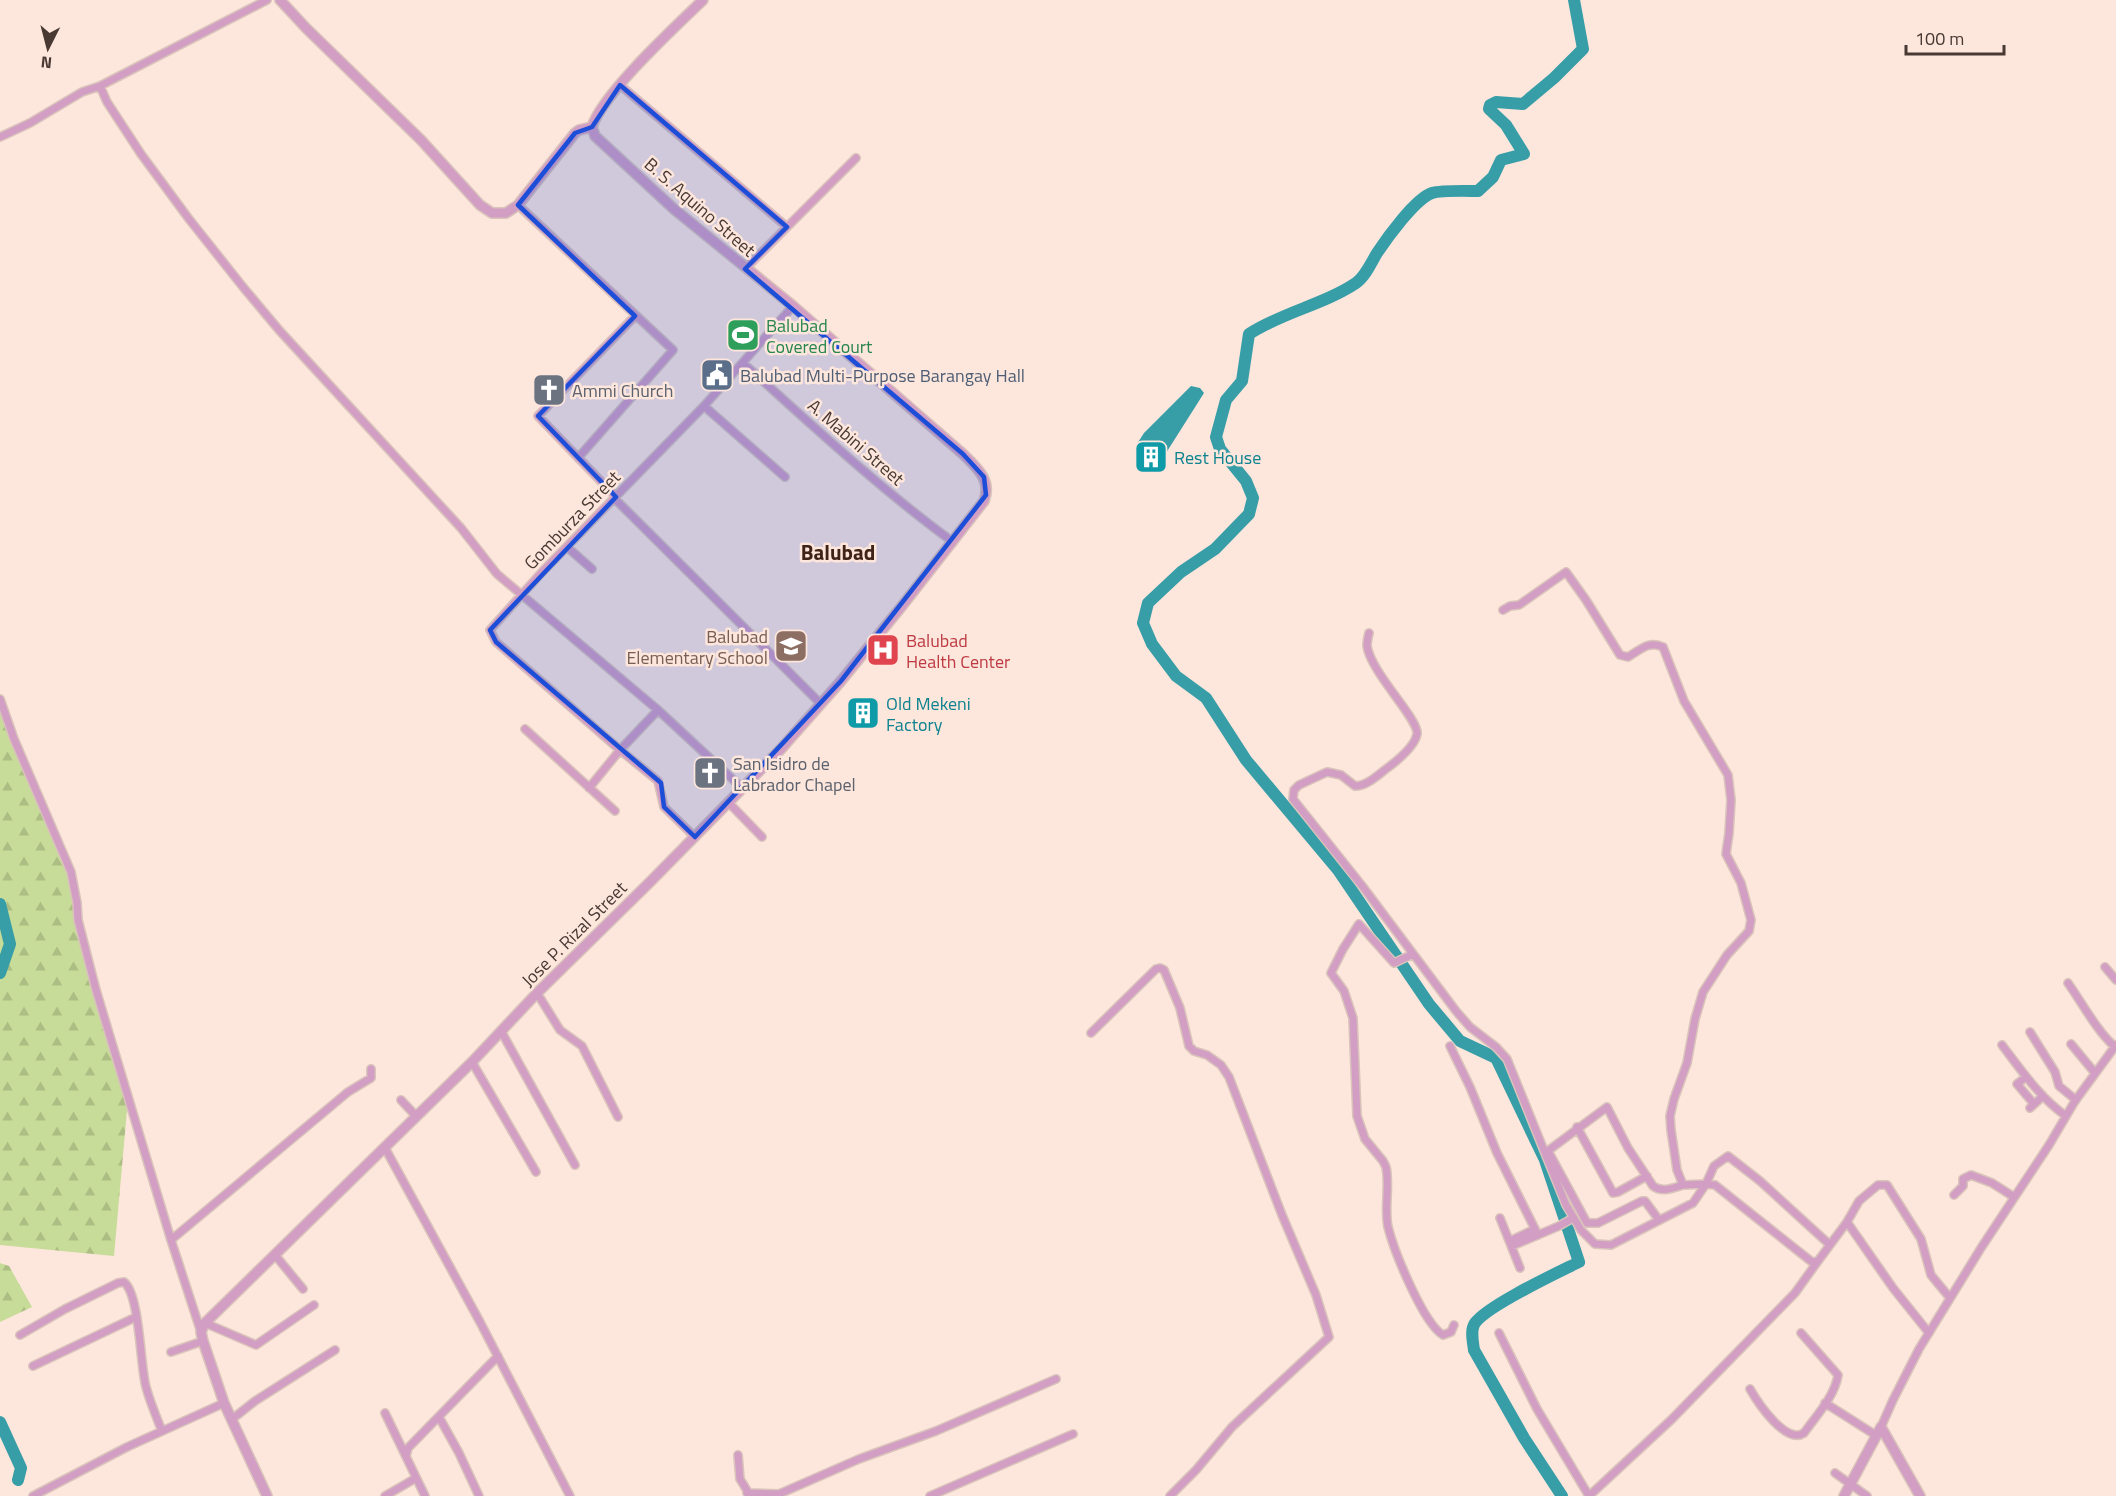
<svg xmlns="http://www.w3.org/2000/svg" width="2116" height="1496" font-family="'Titillium Web',sans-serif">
  <defs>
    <pattern id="forest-firs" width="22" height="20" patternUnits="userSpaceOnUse" patternTransform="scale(1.5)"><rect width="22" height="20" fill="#c7dc98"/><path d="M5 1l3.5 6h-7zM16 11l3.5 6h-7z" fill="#acbe83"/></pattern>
  </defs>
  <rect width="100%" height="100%" fill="#fde6dc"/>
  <!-- forest -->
  <path fill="url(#forest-firs)" d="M0 704 69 870 92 977 128 1099 114 1256 0 1245Z
    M0 1263 9 1266 32 1307 0 1322Z"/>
  <!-- water -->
  <path fill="#379ea7" d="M1191 386 1200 388 1204 393 1166 453 1160 455 1152 446 1140 450 1137 444 1144 433Z"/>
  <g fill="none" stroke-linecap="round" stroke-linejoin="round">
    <!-- river -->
    <path stroke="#379ea7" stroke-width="12" d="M0 904 10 944 0 973
      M0 1422 21 1468 18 1480
      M1562 1496 1524 1438 1474 1350C1473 1342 1470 1330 1475 1323 1488 1305 1557 1273 1579 1262L1545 1160 1496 1058 1460 1041 1429 1004 1338 870 1246 760 1206 698 1176 676 1152 644 1143 623 1148 603 1181 572 1215 549 1249 514 1253 498 1246 481 1220 449 1216 437 1226 400 1242 381 1249 334C1283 312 1323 305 1356 283 1365 277 1371 263 1377 253 1387 238 1415 199 1432 193 1442 190 1467 191 1478 191L1493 177 1501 160 1524 154 1506 125 1489 109 1490 105 1496 102 1523 104 1554 78 1583 49 1574 0"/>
    <!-- minor casing -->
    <g stroke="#d9c3ba" stroke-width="10">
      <path id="minor" d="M620 85 787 227
        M100 86 107 102 141 154 189 219 243 287 279 330 461 528 497 574 658 710 742 788
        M0 137 30 123 82 92 100 86 267 0
        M518 205 673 350 578 458
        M746 268 856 158
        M743 363C811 424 879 488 953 542
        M704 406 785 477
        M616 497 538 416 635 316
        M615 499 821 704
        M567 547 592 569
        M1503 610 1510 606 1519 605 1566 572 1586 600 1620 655 1628 657C1640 650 1649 640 1663 647L1684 701 1728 775 1731 800 1729 833 1726 854 1741 883 1751 920 1749 931 1727 955 1703 992 1695 1019 1687 1063 1674 1099 1670 1116 1671 1130 1677 1170 1683 1185 1706 1184 1714 1166 1728 1156 1760 1181 1830 1245
        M1369 633C1368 637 1367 642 1367 646 1371 673 1419 719 1417 734 1415 746 1399 759 1390 766 1380 773 1368 786 1355 786L1341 775 1327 772 1299 785 1294 790 1293 799 1363 887 1456 1011 1470 1027 1496 1047 1507 1059 1566 1205 1581 1230 1595 1244 1611 1245 1693 1203 1706 1184 1715 1185 1812 1262 1818 1261 1847 1222 1893 1288 1929 1333
        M0 699 14 739 71 872 77 903 78 920 96 990 171 1240 201 1332
        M658 710 620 750 658 781 664 807 695 837
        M525 729 615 811
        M589 788 620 750 496 642 490 630 542 572 704 406 793 306
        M728 802 762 837
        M1413 954 1394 963 1359 924 1343 949 1331 973 1344 991 1353 1018 1357 1116 1365 1139 1383 1161 1386 1167C1390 1186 1384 1208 1388 1227 1394 1251 1423 1323 1443 1335L1451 1332 1454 1325
        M2105 967 2116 980
        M2068 983C2082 1003 2097 1031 2115 1047
        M537 993 560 1030 582 1046 618 1117
        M501 1031 575 1165
        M2030 1032 2055 1072 2059 1086 2076 1100
        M1091 1033 1156 969 1160 968 1164 970 1180 1008 1189 1046 1194 1051 1207 1055 1221 1065 1229 1077 1282 1215 1316 1295 1329 1337 1232 1427 1196 1470 1170 1496
        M2071 1044 2095 1073
        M2002 1045C2021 1070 2040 1098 2066 1116
        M1450 1046 1470 1087 1497 1153 1538 1235
        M472 1062 536 1172
        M2026 1077 2017 1084 2034 1104
        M401 1100 416 1116
        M2030 1108 2043 1096
        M1577 1127 1613 1193 1618 1192 1647 1176
        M385 1148 480 1322 570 1496
        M1548 1151 1587 1223H1598L1642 1201H1645L1659 1220
        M1545 1153 1607 1107 1628 1148 1653 1186C1662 1193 1673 1188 1683 1185
        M1954 1195 1963 1186V1179L1971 1175 1992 1183 2014 1197
        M1500 1218 1520 1268
        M1847 1222 1859 1201 1878 1185H1887L1921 1239 1931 1275 1950 1298
        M171 1240 348 1092 371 1078V1069
        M1510 1241 1535 1229
        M1512 1246 1559 1226 1573 1218
        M275 1255 303 1289
        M205 1323 256 1345 314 1305
        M1499 1333 1537 1409 1589 1496
        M20 1335 65 1309 118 1283 124 1282C140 1295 140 1365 146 1387 150 1402 156 1416 162 1431
        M171 1352 203 1341
        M33 1366 136 1317
        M1750 1389C1758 1403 1786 1445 1804 1433 1816 1416 1835 1396 1838 1375L1801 1333
        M1825 1403 1877 1436
        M385 1413 425 1496
        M439 1417 459 1453 479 1496
        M231 1420 255 1401 335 1350
        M1881 1427 1893 1400 1919 1349 1981 1248 2049 1145 2075 1101 2116 1045
        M738 1455 740 1479 748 1492 747 1493 779 1494 859 1459 936 1431 1056 1379
        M406 1456 408 1448 498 1356
        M1835 1473 1867 1496
        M33 1496 127 1447 224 1403
        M385 1496 416 1478
        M930 1496 1073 1434
        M1589 1496 1671 1420 1795 1293 1818 1261"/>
    </g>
    <!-- tertiary casing -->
    <g stroke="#d9c3ba" stroke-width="12">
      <path id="tertiary" d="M280 0 306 28 421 140 480 205 492 213H506L518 205 575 133 579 130 592 127
        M592 127C602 94 676 26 703 0
        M1881 1427 1920 1496
        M267 1496 224 1403 203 1341 201 1332 205 1323 472 1062 537 993 650 882 781 749 841 681 902 606 984 501C992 480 977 468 963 454L793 306 674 209 595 136 592 127
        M1844 1496 1881 1427"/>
    </g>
    <!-- minor -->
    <use href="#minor" stroke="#d29ec4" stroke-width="7"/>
    <!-- tertiary -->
    <use href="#tertiary" stroke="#d29ec4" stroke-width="9"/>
  </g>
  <!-- marked area -->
  <path fill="#1d4ed8" fill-opacity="0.2" stroke="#1d4ed8" stroke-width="4.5" stroke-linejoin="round" d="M620 85 787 227 745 269 963 454 984 477 986 495 841 681 695 837 664 807 661 783 496 642 490 630 616 497 538 416 635 316 518 205 575 133 592 127Z"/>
  <!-- icons -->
  <defs>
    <g id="stadium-square" transform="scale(1.725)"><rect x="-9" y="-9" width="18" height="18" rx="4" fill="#2e9e5b" stroke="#fde6dc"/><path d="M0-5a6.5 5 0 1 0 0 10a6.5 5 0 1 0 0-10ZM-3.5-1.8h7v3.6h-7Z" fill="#fff"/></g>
    <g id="civic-square" transform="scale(1.725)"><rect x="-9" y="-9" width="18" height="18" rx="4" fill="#5c6f8a" stroke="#fde6dc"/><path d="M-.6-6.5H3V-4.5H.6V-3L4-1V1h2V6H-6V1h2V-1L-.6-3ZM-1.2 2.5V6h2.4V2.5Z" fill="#fff"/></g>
    <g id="church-square" transform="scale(1.725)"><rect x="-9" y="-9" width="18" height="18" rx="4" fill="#6b7280" stroke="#fde6dc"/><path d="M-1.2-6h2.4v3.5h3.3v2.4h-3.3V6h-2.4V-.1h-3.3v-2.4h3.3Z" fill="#fff"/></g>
    <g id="building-square" transform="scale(1.725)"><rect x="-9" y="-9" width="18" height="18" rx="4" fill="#0f9aa8" stroke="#fde6dc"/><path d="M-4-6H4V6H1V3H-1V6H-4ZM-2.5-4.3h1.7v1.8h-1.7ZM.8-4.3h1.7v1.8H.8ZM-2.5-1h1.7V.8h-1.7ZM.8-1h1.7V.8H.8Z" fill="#fff"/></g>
    <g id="school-square" transform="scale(1.725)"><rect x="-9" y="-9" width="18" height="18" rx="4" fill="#8d6e63" stroke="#fde6dc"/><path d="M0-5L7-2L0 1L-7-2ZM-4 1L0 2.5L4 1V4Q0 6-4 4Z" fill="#fff"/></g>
    <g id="hospital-square" transform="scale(1.725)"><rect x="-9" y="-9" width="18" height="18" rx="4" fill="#e0444e" stroke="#fde6dc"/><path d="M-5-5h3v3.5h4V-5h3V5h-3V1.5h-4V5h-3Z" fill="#fff"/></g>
  </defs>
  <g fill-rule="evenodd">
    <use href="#stadium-square" x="743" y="335"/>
    <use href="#civic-square" x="717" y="375"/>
    <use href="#church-square" x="549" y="390"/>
    <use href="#building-square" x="1151" y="457"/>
    <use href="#school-square" x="791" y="646"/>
    <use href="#hospital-square" x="883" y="650"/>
    <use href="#building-square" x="863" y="713"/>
    <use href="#church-square" x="710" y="773"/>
  </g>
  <g text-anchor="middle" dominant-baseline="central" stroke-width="5" stroke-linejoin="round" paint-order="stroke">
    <!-- street labels -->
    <g font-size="18" fill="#483933" stroke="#fde6dc">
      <text transform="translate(700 207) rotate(41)">B. S. Aquino Street</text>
      <text transform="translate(856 442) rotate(41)">A. Mabini Street</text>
      <text transform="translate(572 520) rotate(-46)">Gomburza Street</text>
      <text transform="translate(574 934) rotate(-45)">Jose P. Rizal Street</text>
    </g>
    <!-- leisure labels -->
    <g font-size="18" fill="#27864d" stroke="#fde6dc" text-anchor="start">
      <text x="766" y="325">Balubad<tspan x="766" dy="21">Covered Court</tspan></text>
    </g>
    <!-- service labels -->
    <g font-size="18" fill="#4e5e75" stroke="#fde6dc" text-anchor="start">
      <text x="740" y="375">Balubad Multi-Purpose Barangay Hall</text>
    </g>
    <!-- worship labels -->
    <g font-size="18" fill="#5b616d" stroke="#fde6dc" text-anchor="start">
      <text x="572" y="390">Ammi Church</text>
      <text x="733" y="763">San Isidro de<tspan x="733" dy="21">Labrador Chapel</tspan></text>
    </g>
    <!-- culture labels -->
    <g font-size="18" fill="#0d838f" stroke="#fde6dc" text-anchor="start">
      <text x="1174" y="457">Rest House</text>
      <text x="886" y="703">Old Mekeni<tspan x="886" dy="21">Factory</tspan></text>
    </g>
    <!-- education labels -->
    <g font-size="18" fill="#785e54" stroke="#fde6dc" text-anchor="end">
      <text x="768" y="636">Balubad<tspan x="768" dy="21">Elementary School</tspan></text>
    </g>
    <!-- health labels -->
    <g font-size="18" fill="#be3a42" stroke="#fde6dc" text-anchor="start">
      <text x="906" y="640">Balubad<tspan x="906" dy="21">Health Center</tspan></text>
    </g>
    <!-- quarter labels -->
    <g font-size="21" font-weight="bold" fill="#402317" stroke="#fde6dc">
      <text x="838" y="552">Balubad</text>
    </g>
  </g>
  <!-- north arrow -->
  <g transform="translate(48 48) rotate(186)" stroke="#fde6dc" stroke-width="4.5" paint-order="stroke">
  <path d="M0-4.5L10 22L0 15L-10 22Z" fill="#483933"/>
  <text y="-9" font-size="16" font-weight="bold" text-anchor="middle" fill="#483933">N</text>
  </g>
  <!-- scale -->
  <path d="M1906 45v9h98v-9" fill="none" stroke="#483933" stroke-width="3"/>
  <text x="1915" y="45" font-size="18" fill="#483933" stroke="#fde6dc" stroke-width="4.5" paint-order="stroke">100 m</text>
</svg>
